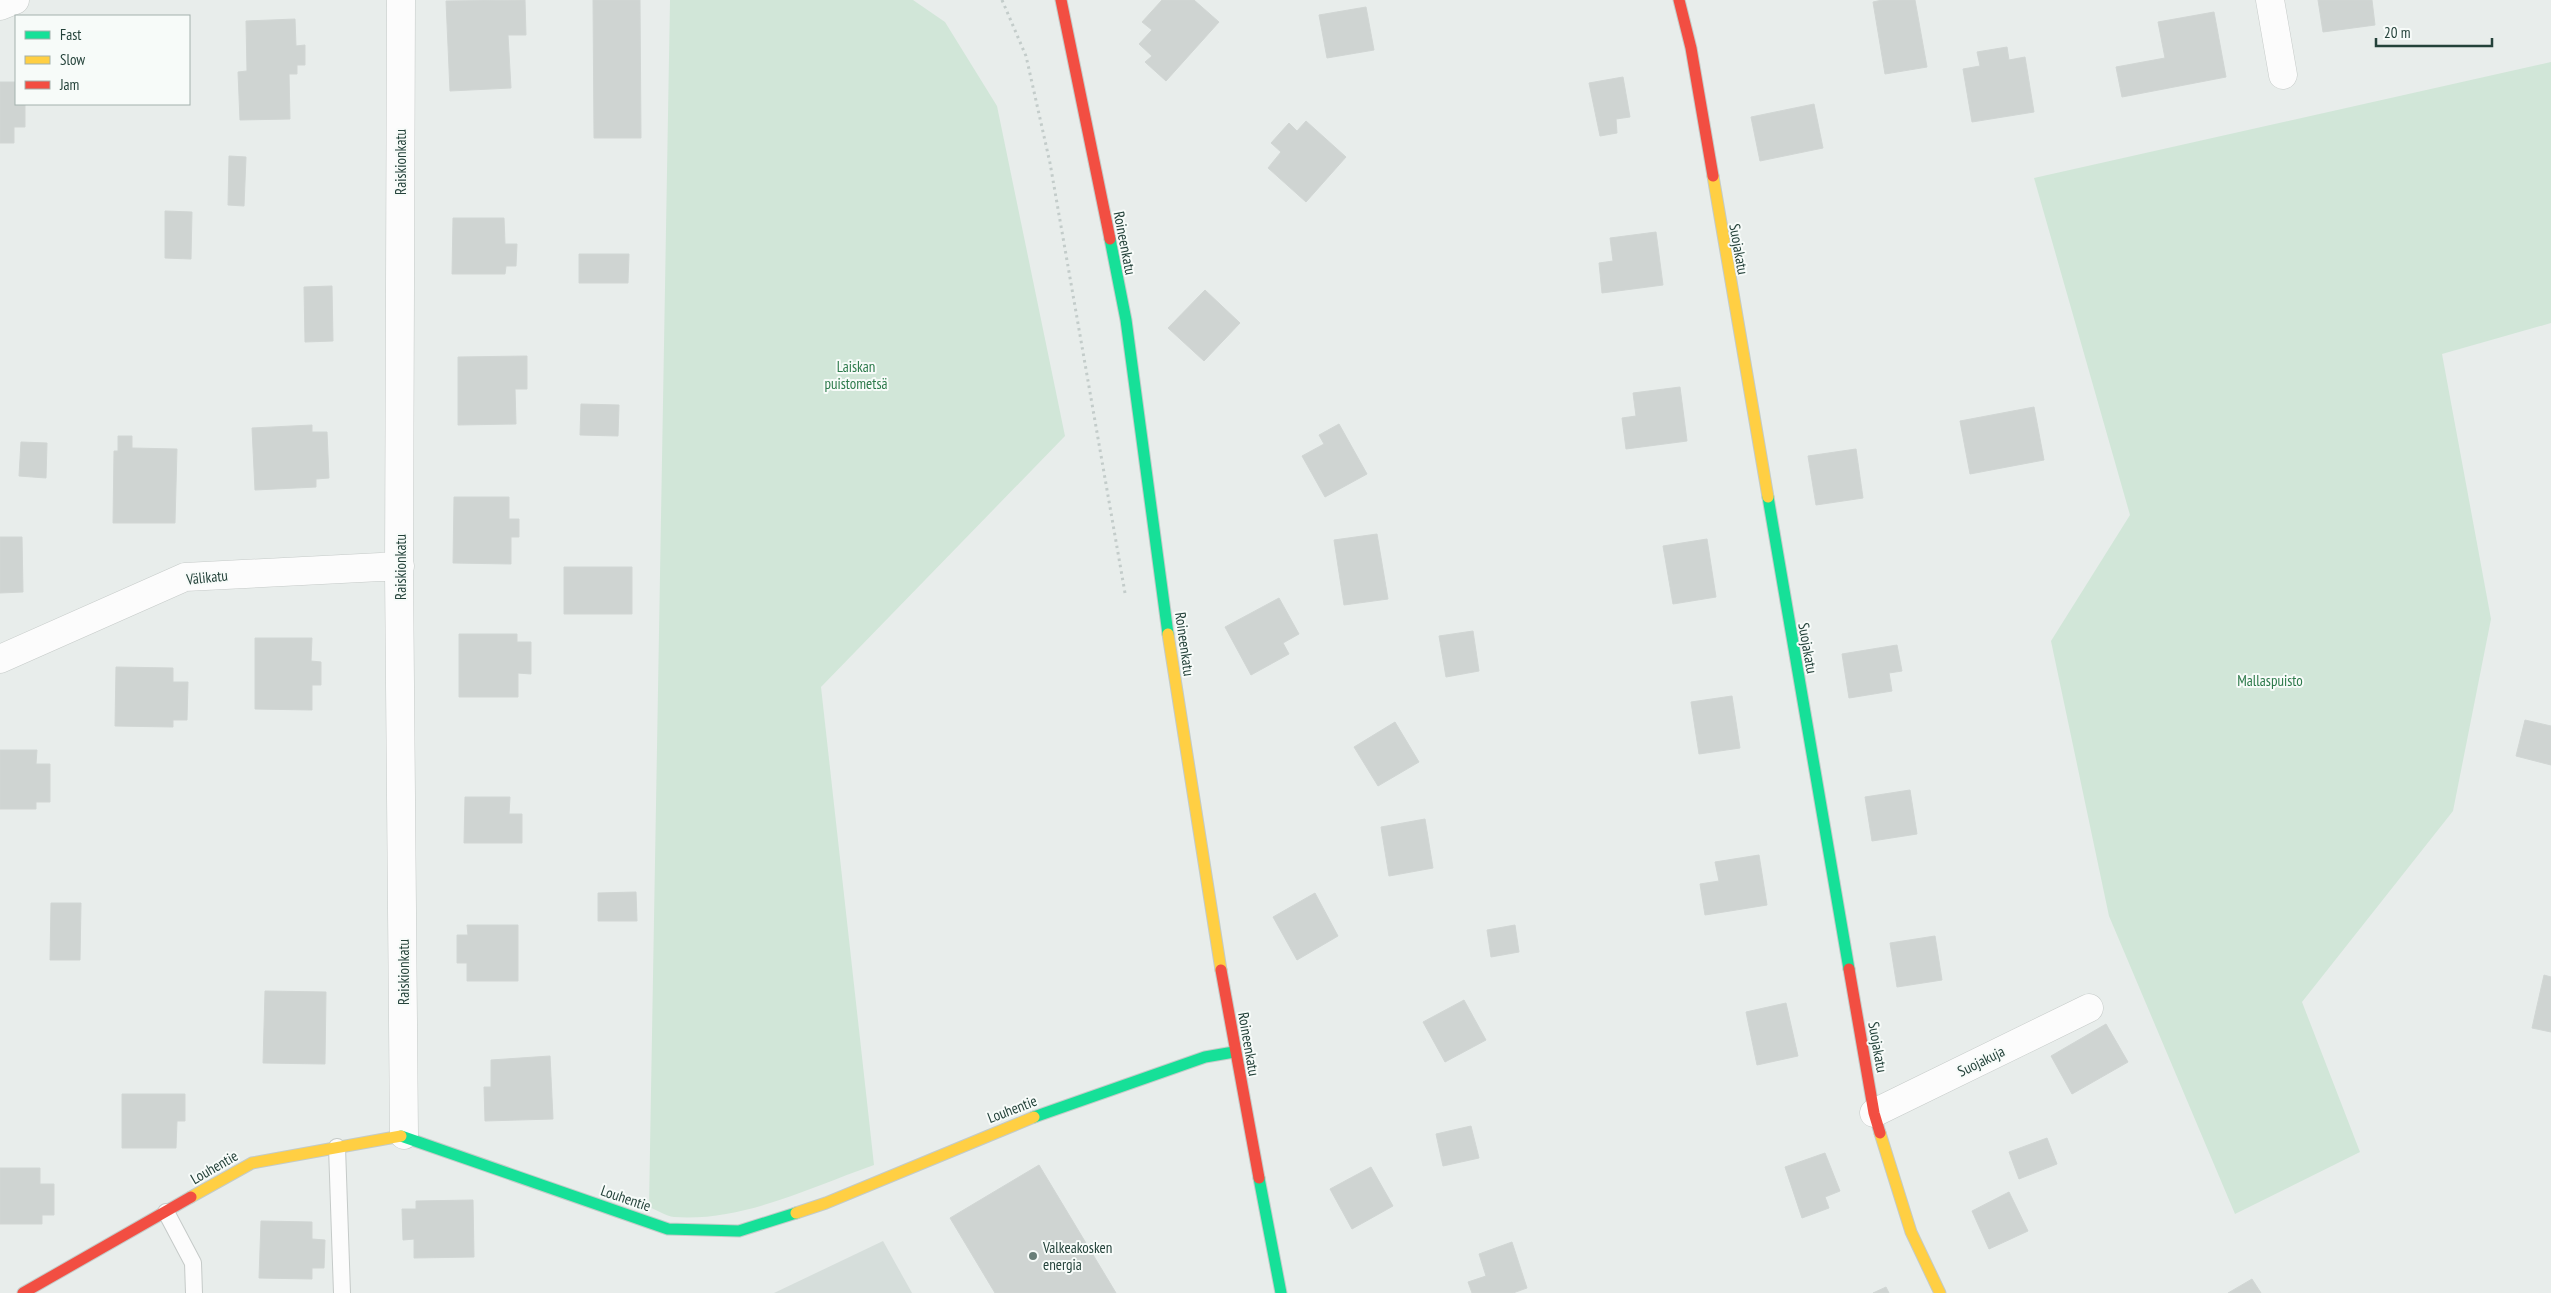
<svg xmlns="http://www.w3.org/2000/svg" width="2551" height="1293" font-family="'PT Sans Narrow',sans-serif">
  <rect width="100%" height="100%" fill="#e8edeb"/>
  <!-- built -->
  <path fill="#d6dedb" d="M883 1241 912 1293H774Z"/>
  <!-- green -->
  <path fill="#d1e6d8" d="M670 0H913L945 22 997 106 1065 436 821 687 874 1165C811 1187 743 1222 674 1217 666 1216 657 1210 649 1207Z
    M2551 62V323L2442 354 2491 619 2453 811 2302 1002 2360 1152 2235 1214 2109 916 2051 641 2130 515 2034 178Z"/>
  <!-- building -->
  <path fill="#cfd4d2" stroke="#d1d6d4" d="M525 0 526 35H508L511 88 450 91 446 1Z
    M593 0H640L641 138H594Z
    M1162 0H1194L1219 22 1166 81 1145 62 1152 56 1139 44 1152 30 1142 22Z
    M1882 0H1915L1927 67 1885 74 1873 2Z
    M2318 0H2372L2375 25 2323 32Z
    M1366 7 1374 50 1327 58 1319 15Z
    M2214 12 2226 77 2122 97 2116 67 2165 58 2158 22Z
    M295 19 296 46 305 45V65H297V74H289L290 119 240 120 238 72 247 71 246 21Z
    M2007 47 2009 60 2025 57 2034 112 1972 122 1963 69 1980 66 1977 52Z
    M1623 77 1630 117 1616 119 1617 133 1600 136 1589 83Z
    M0 82H16V104H25V127H14V143H0Z
    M1814 104 1823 148 1760 161 1751 117Z
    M1306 121 1346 157 1306 202 1268 168 1281 152 1271 143 1289 123 1297 131Z
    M229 156 246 157 244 206 228 205Z
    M165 211 192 212 191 259 165 258Z
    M453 218H504L505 244H517L516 266H506L505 274H452Z
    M1656 232 1663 285 1602 293 1599 263 1613 261 1610 238Z
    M579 254H629L628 283H579Z
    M332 286 333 341 305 342 304 287Z
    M1205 290 1240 323 1204 361 1168 328Z
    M527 356V389H515L516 424 458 425V357Z
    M1680 387 1687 441 1626 449 1622 418 1636 416 1633 393Z
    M581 404 619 405 618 436 580 435Z
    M2034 407 2044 460 1970 474 1960 421Z
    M1339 424 1367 474 1325 497 1302 456 1324 444 1319 435Z
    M312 425V432H327L329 478 316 479V487L255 490 252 428Z
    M118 436H132V448L177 449 175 523H113L114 451H118Z
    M21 442 47 443 46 478 19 476Z
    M1856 449 1863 498 1816 505 1808 456Z
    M454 497H509V519H519V537H511V564L453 563Z
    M1377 534 1388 599 1344 605 1334 540Z
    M0 537H22L23 592 0 593Z
    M1707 539 1716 597 1673 604 1663 546Z
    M564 567H632V614H564Z
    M1279 598 1299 634 1283 643 1289 654 1251 675 1225 627Z
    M1473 631 1479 671 1446 677 1439 636Z
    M459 634H517V642H531V674L518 673V697H459Z
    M255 638H312L311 661 321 662V685H312V710L255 709Z
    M1897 645 1902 671 1889 673 1892 691 1849 698 1842 654Z
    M116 667 173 668V682H188L187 720H173V727L115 726Z
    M1732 696 1740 748 1699 754 1691 702Z
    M2525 720 2551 726V765L2516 756Z
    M1395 722 1419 762 1378 786 1354 747Z
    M0 750H37L36 764H50V802H36V809H0Z
    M1910 790 1917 834 1872 841 1865 797Z
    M465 797H510L509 814H522V843H464Z
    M1425 819 1433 868 1389 876 1381 827Z
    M1759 855 1767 905 1705 915 1700 884 1719 881 1715 862Z
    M636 892 637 921H598V893Z
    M1315 893 1338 936 1297 960 1273 917Z
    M51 903H81L80 960H50Z
    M467 925H518V981H467V963H457V935H468Z
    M1515 925 1519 952 1491 957 1487 930Z
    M1935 936 1942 980 1897 987 1890 943Z
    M2544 975 2551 977V1032L2532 1028Z
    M265 991 326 992 325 1064 263 1063Z
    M1464 1000 1486 1040 1445 1062 1423 1022Z
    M1786 1003 1798 1056 1757 1065 1746 1012Z
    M2106 1024 2128 1062 2072 1094 2051 1056Z
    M550 1056 553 1119 485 1121 484 1087H491V1060Z
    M122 1094H185V1121H177L176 1148H122Z
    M1471 1126 1479 1158 1443 1166 1436 1134Z
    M2047 1138 2057 1164 2019 1179 2009 1152Z
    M1825 1153 1840 1191 1825 1197 1829 1208 1802 1218 1785 1167Z
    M1039 1165 1116 1293H995L950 1218Z
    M1371 1167 1393 1206 1352 1229 1330 1189Z
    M0 1168H40V1184H54V1215H42V1224H0Z
    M2009 1192 2028 1231 1989 1249 1972 1211Z
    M473 1200 474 1257 414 1258V1239L403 1240 402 1209H416V1201Z
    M261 1221 312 1222V1239L325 1240 324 1268H312V1279L259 1278Z
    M1512 1242 1527 1288 1513 1293H1472L1468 1282 1486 1276 1479 1254Z
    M2252 1279 2261 1293H2228Z
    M1886 1287 1889 1293H1873Z"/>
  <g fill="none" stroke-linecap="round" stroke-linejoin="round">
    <!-- lane casing -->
    <g stroke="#c5cac8" stroke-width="18">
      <path id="lane" d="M337 1147 342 1293
        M166 1212 193 1263 194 1293"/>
    </g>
    <!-- street casing -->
    <g stroke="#c5cac8" stroke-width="29">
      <path id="street" d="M401 0 399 572 404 1135
        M2270 0 2283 75
        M0 6 15 0
        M0 659 185 577 400 566
        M1874 1113 2089 1008"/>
    </g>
    <!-- fast casing -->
    <g stroke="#c3cbc8" stroke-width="13">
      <path id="fast" d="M1110 239 1126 320 1168 634
        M1768 497 1849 969
        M1034 1117 1205 1057 1234 1052
        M401 1136 668 1229 739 1231 796 1213
        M1259 1178 1281 1293"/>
    </g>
    <!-- slow casing -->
    <g stroke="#c3cbc8" stroke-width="13">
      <path id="slow" d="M1713 176 1768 497
        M1168 634 1221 970
        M1880 1133 1911 1232 1940 1293
        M191 1197 252 1163 401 1136
        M796 1213 826 1203 1034 1117"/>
    </g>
    <!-- jam casing -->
    <g stroke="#c3cbc8" stroke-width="13">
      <path id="jam" d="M1061 0 1110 239
        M1679 0 1691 48 1713 176
        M1849 969 1874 1113 1880 1133
        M1221 970 1259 1178
        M23 1293 191 1197"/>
    </g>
    <!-- path -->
    <path stroke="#c3ccca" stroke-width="3" stroke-dasharray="2.5 4" stroke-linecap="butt" d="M1002 0 1026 56 1050 163 1125 593"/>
    <!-- lane -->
    <use href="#lane" stroke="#fcfcfc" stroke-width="16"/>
    <!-- street -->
    <use href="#street" stroke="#fcfcfc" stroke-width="28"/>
    <!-- fast -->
    <use href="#fast" stroke="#16e098" stroke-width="11"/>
    <!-- slow -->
    <use href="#slow" stroke="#ffcf43" stroke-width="11"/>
    <!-- jam -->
    <use href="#jam" stroke="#f24e42" stroke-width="11"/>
  </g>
  <!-- markers -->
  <circle fill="#697e78" stroke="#f7fbf9" stroke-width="2" cx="1033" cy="1256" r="5"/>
  <g text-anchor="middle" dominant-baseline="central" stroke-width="4" stroke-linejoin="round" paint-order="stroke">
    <!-- street labels -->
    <g font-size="15" fill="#24423a" stroke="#f7fbf9">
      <text transform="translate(400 162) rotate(-90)">Raiskionkatu</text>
      <text transform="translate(1125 243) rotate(79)">Roineenkatu</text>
      <text transform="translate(1739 249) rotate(80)">Suojakatu</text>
      <text transform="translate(400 567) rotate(-90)">Raiskionkatu</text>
      <text transform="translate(207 577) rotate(-6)">Välikatu</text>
      <text transform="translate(1185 644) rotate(82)">Roineenkatu</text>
      <text transform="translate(1808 648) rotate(80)">Suojakatu</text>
      <text transform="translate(403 972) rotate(-90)">Raiskionkatu</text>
      <text transform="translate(1249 1044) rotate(80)">Roineenkatu</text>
      <text transform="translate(1878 1047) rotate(80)">Suojakatu</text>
      <text transform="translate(1981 1061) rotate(-26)">Suojakuja</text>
      <text transform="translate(1012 1109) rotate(-21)">Louhentie</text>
      <text transform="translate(214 1167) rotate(-30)">Louhentie</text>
      <text transform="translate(626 1198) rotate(19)">Louhentie</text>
    </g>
    <!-- park labels -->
    <g font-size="15" fill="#2d7a4b" stroke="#f7fbf9">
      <text x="856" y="366">Laiskan<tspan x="856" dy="17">puistometsä</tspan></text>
      <text x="2270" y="680">Mallaspuisto</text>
    </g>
    <!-- poi labels -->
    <g font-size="15" fill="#24423a" stroke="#f7fbf9" text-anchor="start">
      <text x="1043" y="1247">Valkeakosken<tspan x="1043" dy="17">energia</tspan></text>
    </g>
  </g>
  <!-- legend -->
  <rect x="15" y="15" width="175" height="90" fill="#f7fbf9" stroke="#a3b1ad"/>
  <rect x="25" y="31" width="25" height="8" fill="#16e098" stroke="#a3b1ad"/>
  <text x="60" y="40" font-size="15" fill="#24423a">Fast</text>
  <rect x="25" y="56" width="25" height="8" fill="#ffcf43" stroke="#a3b1ad"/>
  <text x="60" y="65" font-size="15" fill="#24423a">Slow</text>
  <rect x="25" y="81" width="25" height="8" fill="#f24e42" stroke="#a3b1ad"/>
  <text x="60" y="90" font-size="15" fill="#24423a">Jam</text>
  <!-- scale -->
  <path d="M2376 38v8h116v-8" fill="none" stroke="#24423a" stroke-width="2.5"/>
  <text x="2384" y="38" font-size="15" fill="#24423a" stroke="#f7fbf9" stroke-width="4" paint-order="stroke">20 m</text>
</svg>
